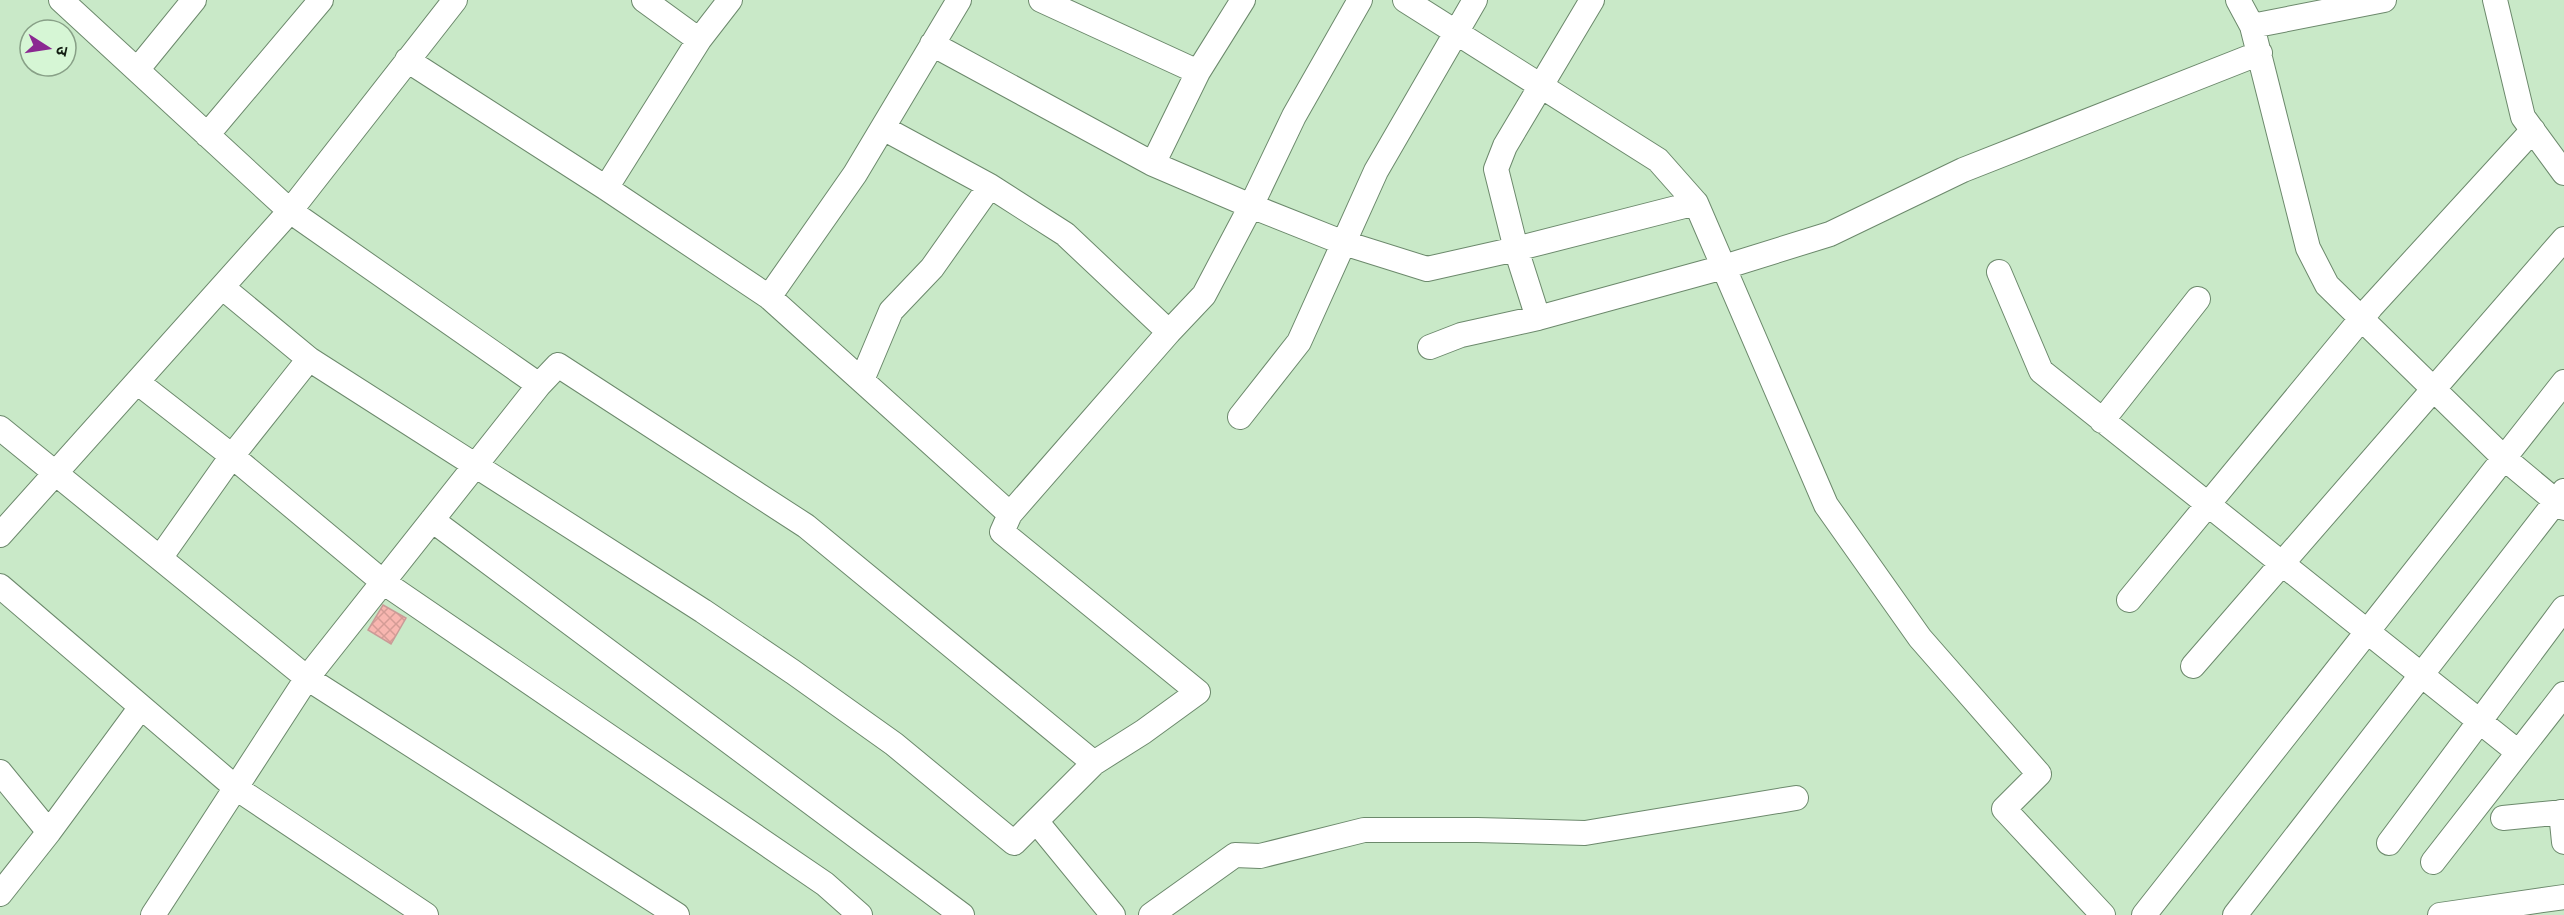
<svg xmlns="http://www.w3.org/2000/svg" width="2564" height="915" font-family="Helvetica,'Noto Sans Devanagari',sans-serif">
  <defs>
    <pattern id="building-cross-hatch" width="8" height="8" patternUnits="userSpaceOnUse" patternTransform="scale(1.5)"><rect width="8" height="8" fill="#f8b6b0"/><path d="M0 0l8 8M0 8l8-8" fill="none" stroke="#d49c96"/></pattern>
  </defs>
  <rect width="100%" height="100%" fill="#c9e9c8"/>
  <!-- building -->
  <path fill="url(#building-cross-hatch)" stroke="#c99b97" stroke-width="1.5" d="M383 605 406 618 391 644 368 630Z"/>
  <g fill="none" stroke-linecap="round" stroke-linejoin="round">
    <!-- minor casing -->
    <g stroke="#6c896c" stroke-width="26">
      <path id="minor" d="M61 0 290 211 539 385 307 678 153 915
        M644 0 699 40
        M1041 0 1198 72
        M1405 0 1658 160 1696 203 1826 505 1920 638 2039 774 2004 809 2103 915
        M2238 0 2252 26 2308 248 2327 285 2504 458 2564 508
        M2495 0 2523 117 2564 173
        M2252 26 2384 0
        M932 44 1153 164 1251 206 1344 243 1427 269 1516 249 1696 203
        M407 60 606 188 769 297 1010 514
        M137 70 194 0
        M883 128 990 186 1065 234 1169 332 1204 295 1251 206 1294 116 1360 0
        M207 135 321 0
        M1153 164 1198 72 1243 0
        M606 188 699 40 730 0
        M1999 272 2041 371 2518 752
        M222 287 309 359 703 611 793 672 894 744 1014 843 1036 821
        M769 297 855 174 959 0
        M1538 318 1516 249 1496 169 1505 146 1592 0
        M1430 347 1461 335 1538 318 1724 267 1830 234 1963 170 2260 53
        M862 380 891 311 932 268 990 186
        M137 382 232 456 383 582 825 884 860 915
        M539 385 558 365 806 526 1094 763
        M1240 417 1299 342 1376 171 1475 0
        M2102 421 2198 299
        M0 428 307 678 677 915
        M432 520 962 915
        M0 535 290 211 455 0
        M160 558 232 456 309 359
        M0 586 236 788 426 915
        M2129 600 2371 307 2533 130
        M2193 666 2564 239
        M0 772 49 832 0 894
        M2561 812 2564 842
        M2503 818 2564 812
        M49 832 141 707
        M2389 843 2564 608
        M2433 862 2564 694
        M1113 915 1036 821 1094 763 1143 732 1198 692 1002 532 1010 514 1169 332
        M1151 915 1235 855 1260 856 1364 830H1477L1585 833 1796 798
        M2144 915 2564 382
        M2235 915 2564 491
        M2440 915 2564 897"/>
    </g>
    <!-- minor -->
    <use href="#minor" stroke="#fff" stroke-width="24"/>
  </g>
  <!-- north arrow -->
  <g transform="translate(48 48) rotate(102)"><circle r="28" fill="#d6f6d5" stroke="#88a087" stroke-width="1.5"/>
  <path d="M0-4.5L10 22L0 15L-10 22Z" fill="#8a2891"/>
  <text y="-9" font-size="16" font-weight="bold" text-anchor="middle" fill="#131e13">उ</text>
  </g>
</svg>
